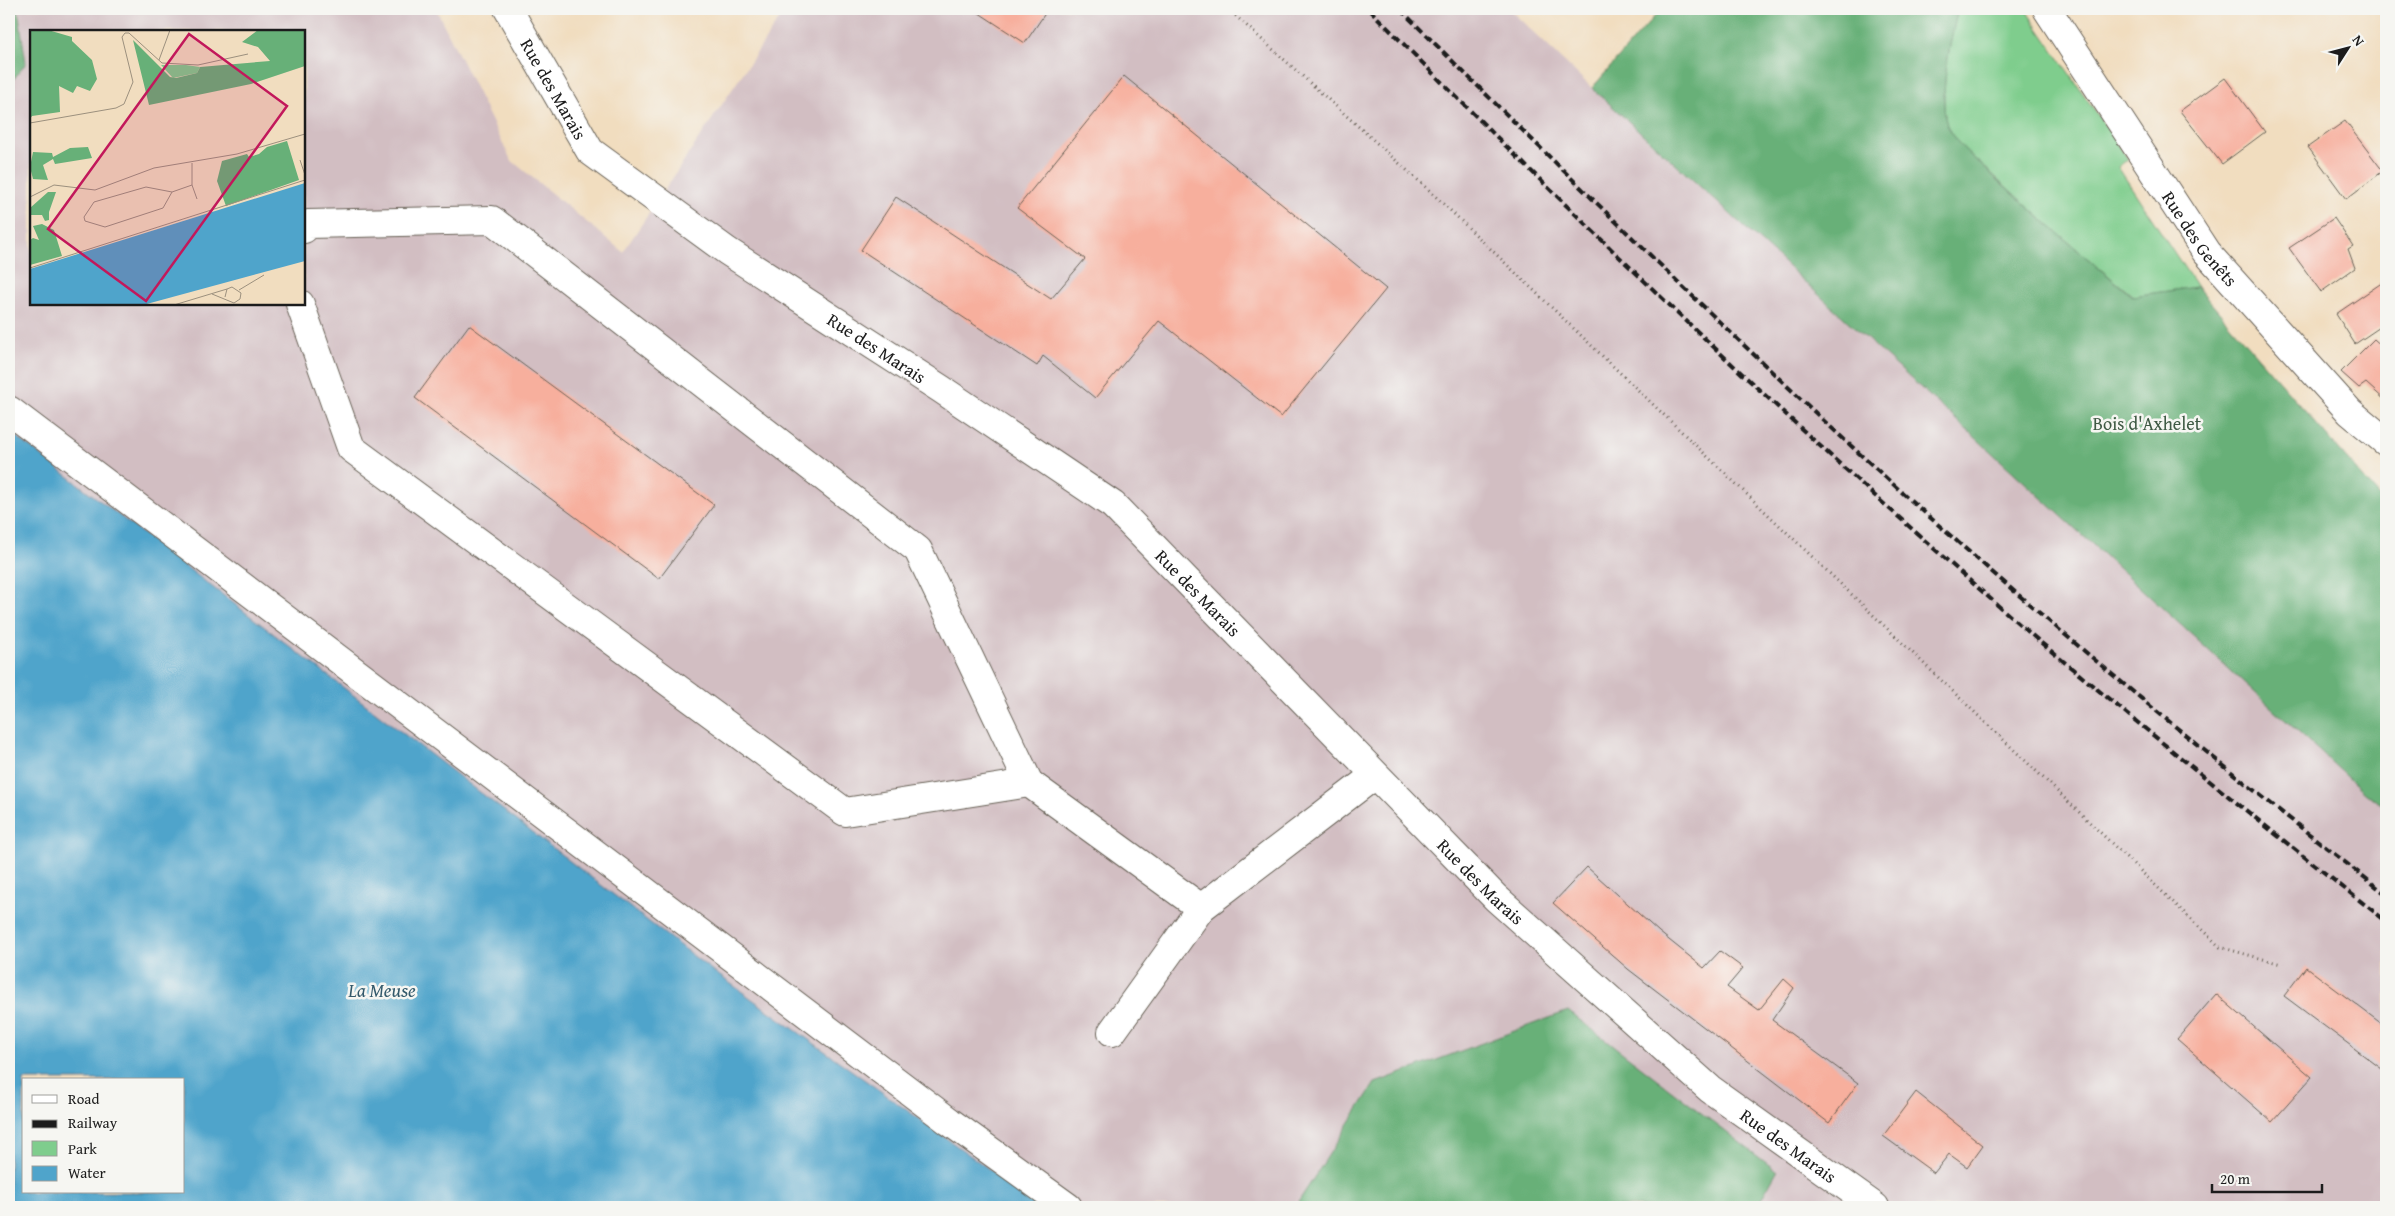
<svg xmlns="http://www.w3.org/2000/svg" width="2395" height="1216" font-family="'Gentium Book Plus',serif">
  <rect width="100%" height="100%" fill="#f6f6f2"/>
  <filter id="ink" filterUnits="userSpaceOnUse"><feTurbulence type="fractalNoise" baseFrequency=".02" numOctaves="2"/><feDisplacementMap in="SourceGraphic" scale="10" xChannelSelector="R" yChannelSelector="G"/><feConvolveMatrix kernelMatrix="1 2 1 2 8 2 1 2 1" color-interpolation-filters="sRGB"/></filter>
  <filter id="wash" filterUnits="userSpaceOnUse"><feTurbulence type="fractalNoise" baseFrequency=".0096" numOctaves="4" result="noise"/><feDisplacementMap in="SourceGraphic" scale="20" xChannelSelector="R" yChannelSelector="G"/><feGaussianBlur stdDeviation="1.12" result="paint"/><feColorMatrix in="noise" values="0 0 0 0 0 0 0 0 0 0 0 0 0 0 0 0 0 1.4 0 .05"/><feComposite in="paint" operator="in"/></filter>
  <g filter="url(#wash)">
    <rect width="100%" height="100%" fill="#f1ddbf"/>
    <!-- industrial -->
    <path fill="#d2bec2" fill-rule="evenodd" d="M9 9H436L511 160 623 252 786 9H1509L1592 88 2364 792 2386 808V1207H1042L713 971 9 431ZM31 31H304V304H31Z"/>
    <!-- green -->
    <path fill="#7fcd8d" stroke="#4e7454" d="M1958 9H2025L2128 159 2118 167 2197 287 2133 296C2084 256 2036 215 1990 172 1977 161 1955 143 1948 128 1937 102 1951 37 1958 9Z"/>
    <!-- forest -->
    <path fill="#67b078" stroke="#42664a" d="M9 9H18L26 63 9 85Z
      M1661 9H1958C1951 37 1937 101 1948 128 1955 143 1977 161 1989 172 2036 215 2084 256 2132 296L2197 287 2386 504V808L2364 792 1592 88Z
      M1568 1011 1777 1171 1760 1201 1767 1207H1295L1375 1083Z"/>
    <!-- water -->
    <path fill="#4fa4cb" stroke="#366074" fill-rule="evenodd" d="M9 431 713 971 1042 1207H9ZM24 1080H184V1192H24Z"/>
    <g id="blocks">
      <!-- building -->
      <path fill="#f7af9d" d="M973 9H1048L1025 43Z
        M1124 76 1386 289 1281 417 1159 321 1095 398 1043 356 1037 366 861 250 896 197 1051 299 1085 259 1017 208Z
        M2225 78 2265 132 2222 164 2180 111Z
        M2345 121 2383 171 2346 199 2308 147Z
        M2334 218 2353 246 2348 249 2355 268 2321 292 2289 248Z
        M2386 280V323L2355 344 2336 314Z
        M469 325 714 505 659 579 415 398Z
        M2374 339 2386 350V401L2366 383 2359 388 2341 372Z
        M1587 867 1659 932 1704 968 1720 951 1743 968 1727 987 1759 1010 1784 979 1794 988 1772 1020 1858 1083 1829 1123 1628 969 1553 903Z
        M2306 967 2386 1027V1072L2284 996Z
        M2216 994 2312 1077 2272 1122 2177 1039Z
        M1916 1092 1983 1145 1967 1167 1949 1154 1934 1173 1883 1136Z"/>
    </g>
  </g>
  <g filter="url(#ink)">
    <use href="#blocks" fill-opacity="0" stroke="#676055" stroke-width="1"/>
    <g fill="none" stroke-linecap="round" stroke-linejoin="round">
      <!-- minor casing -->
      <g stroke="#676055" stroke-width="30">
        <g id="minor">
          <path id="s1" d="M2047 9 2206 252 2350 412 2386 442"/>
          <path d="M304 229 308 224 492 220 918 550 1029 783 1201 908"/>
          <path d="M300 304 351 448 845 812 1029 783"/>
          <path d="M9 410 950 1122 1068 1207"/>
          <path d="M1112 1032 1201 908 1375 775"/>
        </g>
      </g>
      <!-- major casing -->
      <g stroke="#676055" stroke-width="30">
        <g id="major">
          <path id="s2" d="M508 9 590 151 727 251 941 389 1113 505 1496 898 1710 1089 1875 1207"/>
        </g>
      </g>
      <!-- path -->
      <path stroke="#676055" stroke-width="3" stroke-dasharray="1 4" stroke-linecap="butt" d="M1228 9 1430 191 2220 947 2281 964"/>
      <!-- minor -->
      <use href="#minor" stroke="#fff" stroke-width="28"/>
      <!-- major -->
      <use href="#major" stroke="#fff" stroke-width="28"/>
      <!-- rail -->
      <path stroke="#1c1c1c" stroke-width="4" stroke-dasharray="8 4" stroke-linecap="butt" d="M1369 9C1533 175 1700 338 1874 495 1929 544 1983 593 2039 641 2153 736 2269 830 2386 921
        M1400 9C1539 147 1678 284 1821 418 2000 585 2192 744 2386 894"/>
    </g>
  </g>
  <g text-anchor="middle" dominant-baseline="central" stroke-width="5" stroke-linejoin="round" paint-order="stroke">
    <!-- street labels -->
    <g font-size="18" fill="#1c1c1c" stroke="#f6f6f2">
      <text stroke="none"><textPath href="#s2" startOffset="92">Rue des Marais</textPath></text>
      <text stroke="none"><textPath href="#s1" startOffset="276">Rue des Genêts</textPath></text>
      <text stroke="none"><textPath href="#s2" startOffset="512">Rue des Marais</textPath></text>
      <text stroke="none"><textPath href="#s2" startOffset="918">Rue des Marais</textPath></text>
      <text stroke="none"><textPath href="#s2" startOffset="1322">Rue des Marais</textPath></text>
      <text stroke="none"><textPath href="#s2" startOffset="1728">Rue des Marais</textPath></text>
    </g>
    <!-- park labels -->
    <g font-size="18" fill="#3f5a44" stroke="#f6f6f2">
      <text x="2147" y="423">Bois d'Axhelet</text>
    </g>
    <!-- water labels -->
    <g font-size="19" font-style="italic" fill="#33596b" stroke="#f6f6f2">
      <text x="382" y="990">La Meuse</text>
    </g>
  </g>
  <!-- overview -->
  <g transform="translate(30 30)">
    <rect width="275" height="275" fill="#f1ddbf"/>
    <path d="M131 35H156L170 37 167 43 143 48Z" fill="#7fcd8d"/>
    <path d="M0 0H18L42 7V11L62 30 67 49 60 61 47 56 43 63 29 56 30 82 2 86 0 89ZM228 0H275V36L221 54 119 75 103 10 140 47 146 48 167 43 170 37 240 31 228 17 212 12ZM257 111 269 150 196 176 187 151 192 131 217 124 219 127 229 124 237 117ZM58 117 62 128 25 134 23 129 13 135 18 150 3 149 0 137 3 122 22 123 23 127 40 118ZM18 162H26L19 182V190L15 191 12 185H0V178ZM12 194 24 200 32 226 0 235V210L3 208 9 210 3 196Z" fill="#67b078"/>
    <path d="M275 153V231L113 275H0V239Z" fill="#4fa4cb"/>
    <path fill="none" stroke="#9c907e" stroke-width="1" d="M129 30 140 0M0 93 86 78 94 74 103 52 92 7 95 3H99L132 33 168 35 218 24M270 130 275 145M162 133V155L167 169M142 162 133 178 75 197 55 191 54 187 64 172 116 157 142 162 162 155M0 167 24 155 65 160 124 138 207 124 275 104M0 238 275 150M209 260 234 245M182 264 204 273 210 269 211 263 202 257 197 259 195 267M144 275 197 259"/>
    <path fill="#c2185b" fill-opacity="0.15" stroke="#c2185b" stroke-width="2.5" d="M159 4 257 76 116 271 18 199Z"/>
    <rect width="275" height="275" fill="none" stroke="#1c1c1c" stroke-width="2.5"/>
  </g>
  <!-- margin -->
  <rect width="2395" height="1216" fill="none" stroke="#f6f6f2" stroke-width="30"/>
  <!-- legend -->
  <rect x="22" y="1078" width="162" height="115" fill="#f6f6f2" stroke="#9f9f9c"/>
  <rect x="32" y="1095" width="25" height="8" fill="#ffffff" stroke="#9f9f9c"/>
  <text x="68" y="1104" font-size="15" fill="#1c1c1c">Road</text>
  <rect x="32" y="1120" width="25" height="8" fill="#1c1c1c" stroke="#9f9f9c"/>
  <text x="68" y="1128" font-size="15" fill="#1c1c1c">Railway</text>
  <rect x="32" y="1141" width="25" height="15" fill="#7fcd8d" stroke="#9f9f9c"/>
  <text x="68" y="1154" font-size="15" fill="#1c1c1c">Park</text>
  <rect x="32" y="1166" width="25" height="15" fill="#4fa4cb" stroke="#9f9f9c"/>
  <text x="68" y="1178" font-size="15" fill="#1c1c1c">Water</text>
  <!-- north arrow -->
  <g transform="translate(2348 48) rotate(54)" stroke="#f6f6f2" stroke-width="4" paint-order="stroke">
  <path d="M0-4L9 19L0 12L-9 19Z" fill="#1c1c1c"/>
  <text y="-8" font-size="14" font-weight="bold" text-anchor="middle" fill="#1c1c1c">N</text>
  </g>
  <!-- scale -->
  <path d="M2212 1184v8h110v-8" fill="none" stroke="#1c1c1c" stroke-width="2.5"/>
  <text x="2220" y="1184" font-size="15" fill="#1c1c1c" stroke="#f6f6f2" stroke-width="4" paint-order="stroke">20 m</text>
</svg>
